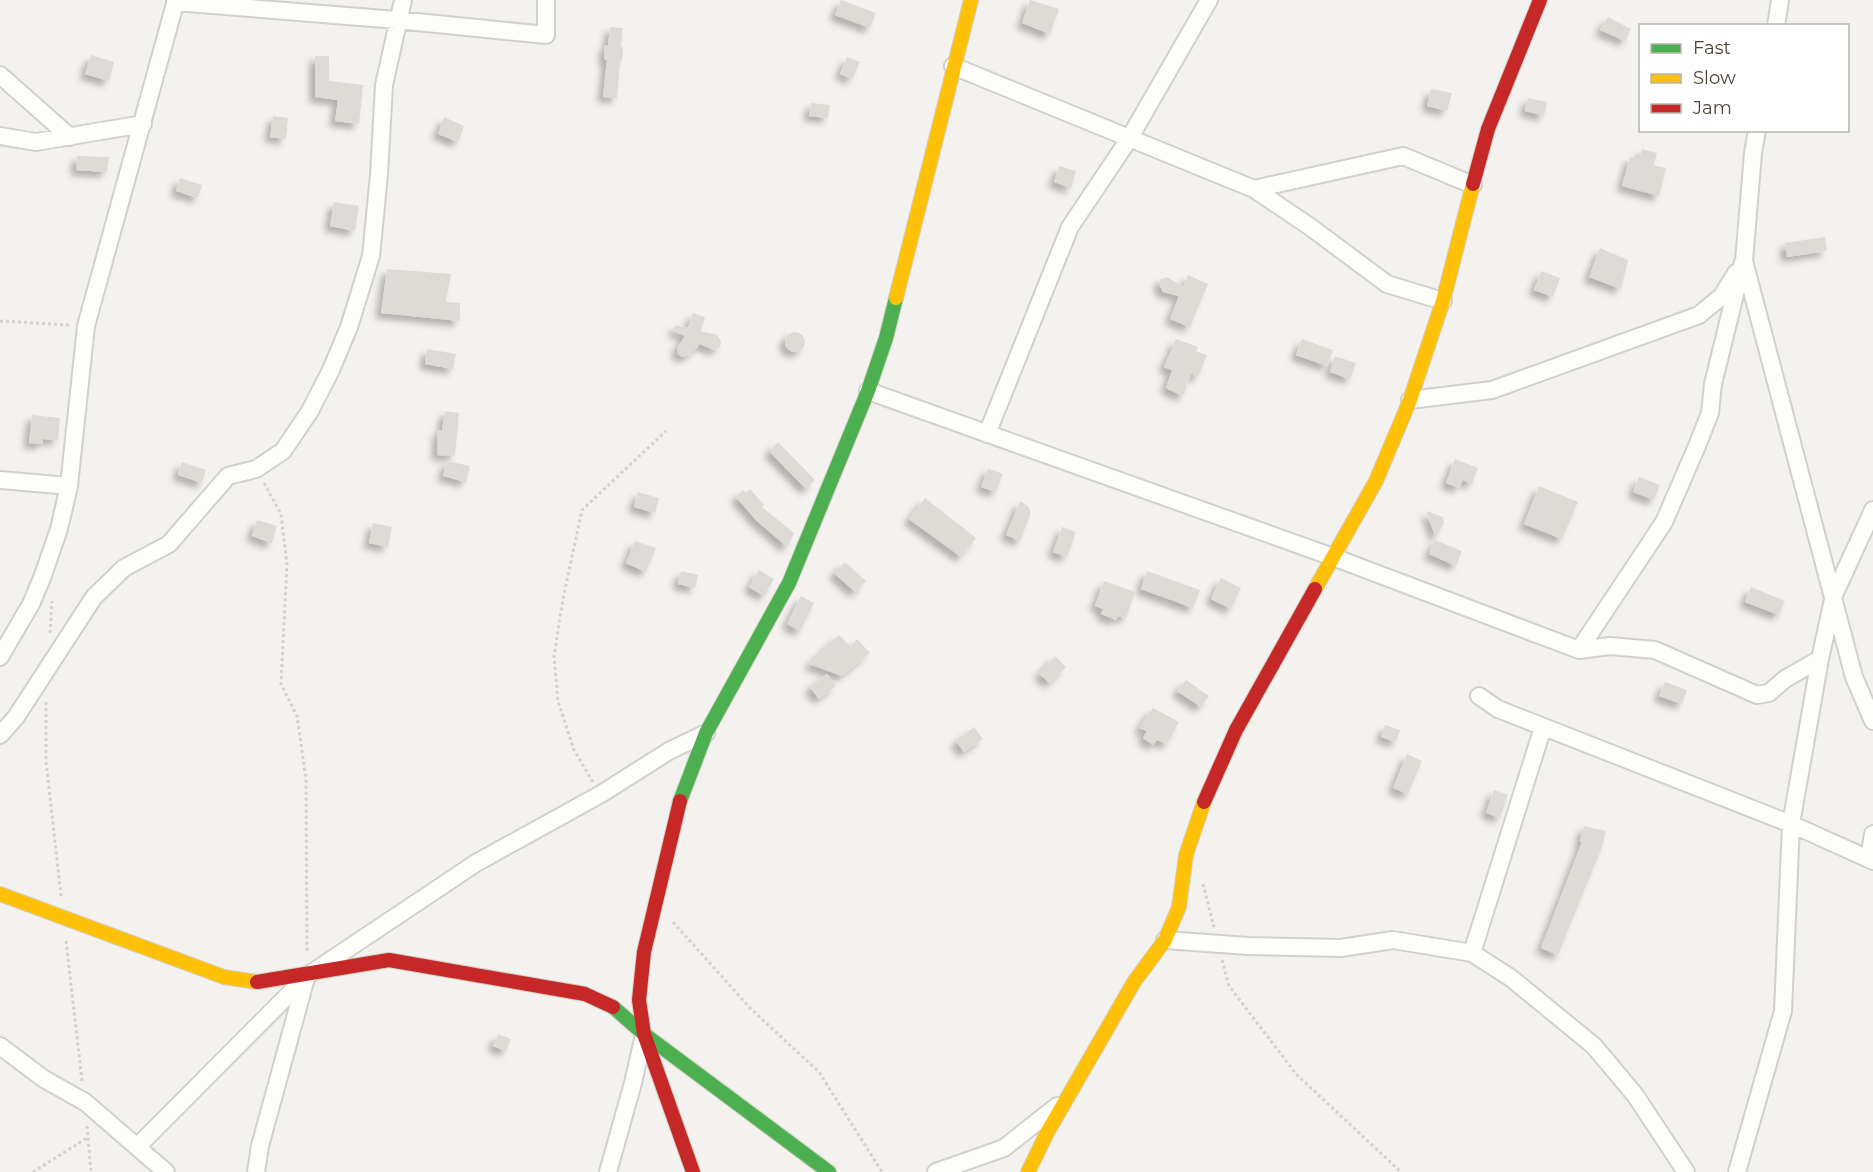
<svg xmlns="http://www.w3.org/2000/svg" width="1873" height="1172" font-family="Montserrat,sans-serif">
  <defs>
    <filter id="shadow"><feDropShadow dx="-5.5" dy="5.5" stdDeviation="3" flood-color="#0004"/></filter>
  </defs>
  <rect width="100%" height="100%" fill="#f4f2ee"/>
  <!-- building -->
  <path fill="#dedbd6" filter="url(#shadow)" d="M841 0 876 13 870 28 835 15Z
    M1030 0 1059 9 1050 34 1022 23Z
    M1608 17 1631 29 1625 41 1600 30Z
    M610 27 623 28 621 47H623L622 61H620L617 98 603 97 607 60 604 59 605 45 608 46Z
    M91 55 114 62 109 81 85 74Z
    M315 56H329V81L363 85 359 124 335 121 338 100 315 97Z
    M847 57 860 62 852 79 840 74Z
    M1431 89 1452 93 1447 111 1427 106Z
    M1528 98 1547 102 1544 116 1525 111Z
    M811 103 830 105 828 118 809 116Z
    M273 116 288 118 286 139 270 137Z
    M444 117 464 126 458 142 438 134Z
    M1642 149 1657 153 1654 165 1666 168 1659 196 1622 186 1630 157 1639 159Z
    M77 156 109 157 107 172 76 170Z
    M1059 166 1076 171 1071 188 1054 182Z
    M180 178 202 185 198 198 176 191Z
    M334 202 359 206 355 231 330 226Z
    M1825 237 1827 251 1787 257 1785 243Z
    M1600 248 1628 260 1621 289 1589 277Z
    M387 269 451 274 446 302 460 303V321L381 313Z
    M1541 271 1560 278 1553 297 1534 290Z
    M1188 275 1208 284 1201 300 1202 301 1200 302 1190 327 1170 319 1179 296 1163 292 1159 284 1161 279 1167 277 1183 287Z
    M693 313 705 317 701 331 717 335 720 339 721 344 719 348 714 350 700 344 690 355 682 357 678 354 677 348 685 336 673 330 675 325 688 328Z
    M785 342a10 10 0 1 1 20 0a10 10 0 1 1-20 0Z
    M1176 339 1198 347 1196 351 1207 355 1198 377 1191 374 1183 396 1166 388 1172 370 1164 367Z
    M1302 339 1333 350 1327 366 1296 355Z
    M427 349 456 354 453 369 425 364Z
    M1335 356 1356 363 1350 379 1330 372Z
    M445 411 459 413 455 456 437 455 438 430 442 431Z
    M32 415 60 418 58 440 43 439V444L29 443Z
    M778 442 815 480 806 489 769 451Z
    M1455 459 1478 468 1472 484 1463 480 1459 488 1446 483Z
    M447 461 470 466 466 482 443 476Z
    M182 462 206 470 202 483 178 475Z
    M988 468 1003 474 996 492 981 487Z
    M1639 477 1660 485 1654 500 1633 492Z
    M1539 486 1578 502 1562 539 1524 524Z
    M750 489 764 505 762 507 794 533 787 547 756 520 736 497 743 490 746 493Z
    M638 492 659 498 655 513 634 507Z
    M925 498 976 538 961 557 909 519Z
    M1020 501 1028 506 1030 510V516L1020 541 1006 535Z
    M1426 511 1443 517 1444 523 1436 538Z
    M257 520 277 526 272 543 252 536Z
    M373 523 392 527 388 547 369 543Z
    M1062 527 1076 532 1067 557 1053 552Z
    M1435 540 1462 551 1456 566 1429 554Z
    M635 541 656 548 646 572 626 563Z
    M845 562 866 581 855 592 834 573Z
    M759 570 774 579 764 596 749 587Z
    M681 571 698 575 695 588 678 584Z
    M1147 571 1200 590 1193 608 1141 589Z
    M1221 578 1241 588 1231 609 1211 599Z
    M1104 581 1135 592 1126 618 1118 616 1116 620 1101 614 1103 609 1095 606Z
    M1751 587 1785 601 1779 615 1745 602Z
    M801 596 814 603 800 631 787 624Z
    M839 635 851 647 857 639 870 653 842 676 809 664Z
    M1055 656 1066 667 1050 683 1039 674Z
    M827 674 836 686 819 699 810 687Z
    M1186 680 1209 696 1201 707 1177 691Z
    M1665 682 1687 690 1682 704 1659 696Z
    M1153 708 1179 722 1167 744 1157 740 1153 745 1143 738 1147 731 1139 728Z
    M1385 725 1400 730 1396 742 1381 737Z
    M974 727 983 739 964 752 956 741Z
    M1407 754 1422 761 1408 794 1393 788Z
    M1494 790 1508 795 1500 818 1486 813Z
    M1584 826 1606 831 1602 847 1558 955 1541 948 1582 842 1580 841Z
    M498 1034 511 1039 506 1051 493 1046Z"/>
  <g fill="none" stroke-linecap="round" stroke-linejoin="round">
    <!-- street casing -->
    <g stroke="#d2d0cb" stroke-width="20">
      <path id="street" d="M175 2 397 20 546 35V0
        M1776 26 1780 0
        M953 66 1254 189 1403 156 1473 185
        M0 75 70 137
        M1757 130 1753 153 1744 261 1854 677 1873 721
        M0 136 36 142 143 124
        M1254 189 1309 226 1387 284 1443 301
        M868 391 1333 557 1579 650 1610 646 1655 650 1757 695 1769 693 1785 679 1820 659
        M1410 400 1492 390 1699 315 1722 296 1736 273
        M987 434 1070 227 1129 139 1209 0
        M0 480 69 486
        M1579 650 1664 522 1697 446 1710 413 1713 384 1743 262
        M0 657 31 604 42 578 59 529 69 486 86 326 176 0
        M1479 696 1498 709 1791 824 1873 861
        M0 735 16 717 94 597 124 568 169 544 228 476 256 469 283 451 310 411 331 370 349 327 371 256 379 175 384 85 403 0
        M1869 859 1873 834
        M1165 940 1248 946 1341 948 1393 940 1472 953 1511 978 1594 1046 1635 1095 1686 1172
        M1472 953 1543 727
        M0 1046 44 1079 85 1102 166 1172
        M137 1147 307 976 476 863 601 794 669 751 706 733
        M256 1172 260 1146 306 978
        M608 1172 633 1083 644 1035
        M936 1172 1004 1148 1057 1106
        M1737 1172 1783 1011 1791 824 1820 659 1834 595 1873 510"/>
    </g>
    <!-- fast casing -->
    <g stroke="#d3cfc5" stroke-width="16">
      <path id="fast" d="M680 801 706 733 789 583 868 391 886 338 896 298
        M613 1007 644 1034 829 1172"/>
    </g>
    <!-- slow casing -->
    <g stroke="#d3cfc5" stroke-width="16">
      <path id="slow" d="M896 298 971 0
        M1315 589 1376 481 1410 400 1443 301 1473 184
        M0 894 224 977 257 982
        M1028 1172 1047 1133 1134 982 1165 940 1179 907 1186 855 1204 802"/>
    </g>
    <!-- jam casing -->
    <g stroke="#d3cfc5" stroke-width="16">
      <path id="jam" d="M1473 184 1488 129 1540 0
        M680 801 644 952 639 1000 644 1034 693 1172
        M1204 802 1236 730 1315 589
        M257 982 389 960 585 994 613 1007"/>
    </g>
    <!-- path -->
    <path stroke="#d3d2cc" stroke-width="3" stroke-dasharray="3 3" stroke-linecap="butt" d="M0 321 70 325
      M264 483 281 514 287 564 281 684 297 716 306 779 307 953
      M50 633 52 601
      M46 702V761L61 896
      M593 782 574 750 558 701 554 656 563 599 582 510 666 431
      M1203 884 1214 927
      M673 922 751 1009 819 1072 882 1172
      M66 941 82 1081
      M1222 960 1229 986 1296 1074 1401 1172
      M87 1126 91 1172
      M33 1172 87 1138"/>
    <!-- street -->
    <use href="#street" stroke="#fdfdfc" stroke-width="16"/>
    <!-- fast -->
    <use href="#fast" stroke="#4caf50" stroke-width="14"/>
    <!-- slow -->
    <use href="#slow" stroke="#ffc107" stroke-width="14"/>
    <!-- jam -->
    <use href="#jam" stroke="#c62828" stroke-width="14"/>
  </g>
  <!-- legend -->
  <rect x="1639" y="24" width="210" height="108" fill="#ffffff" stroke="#b7b4b0" stroke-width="1.5"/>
  <rect x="1651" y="44" width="30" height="9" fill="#4caf50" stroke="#b7b4b0" stroke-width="1.5"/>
  <text x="1693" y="54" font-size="18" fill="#4b4439">Fast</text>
  <rect x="1651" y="74" width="30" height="9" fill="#ffc107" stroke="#b7b4b0" stroke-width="1.5"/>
  <text x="1693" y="84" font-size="18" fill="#4b4439">Slow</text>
  <rect x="1651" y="104" width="30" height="9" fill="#c62828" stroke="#b7b4b0" stroke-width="1.5"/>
  <text x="1693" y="114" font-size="18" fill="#4b4439">Jam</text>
</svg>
